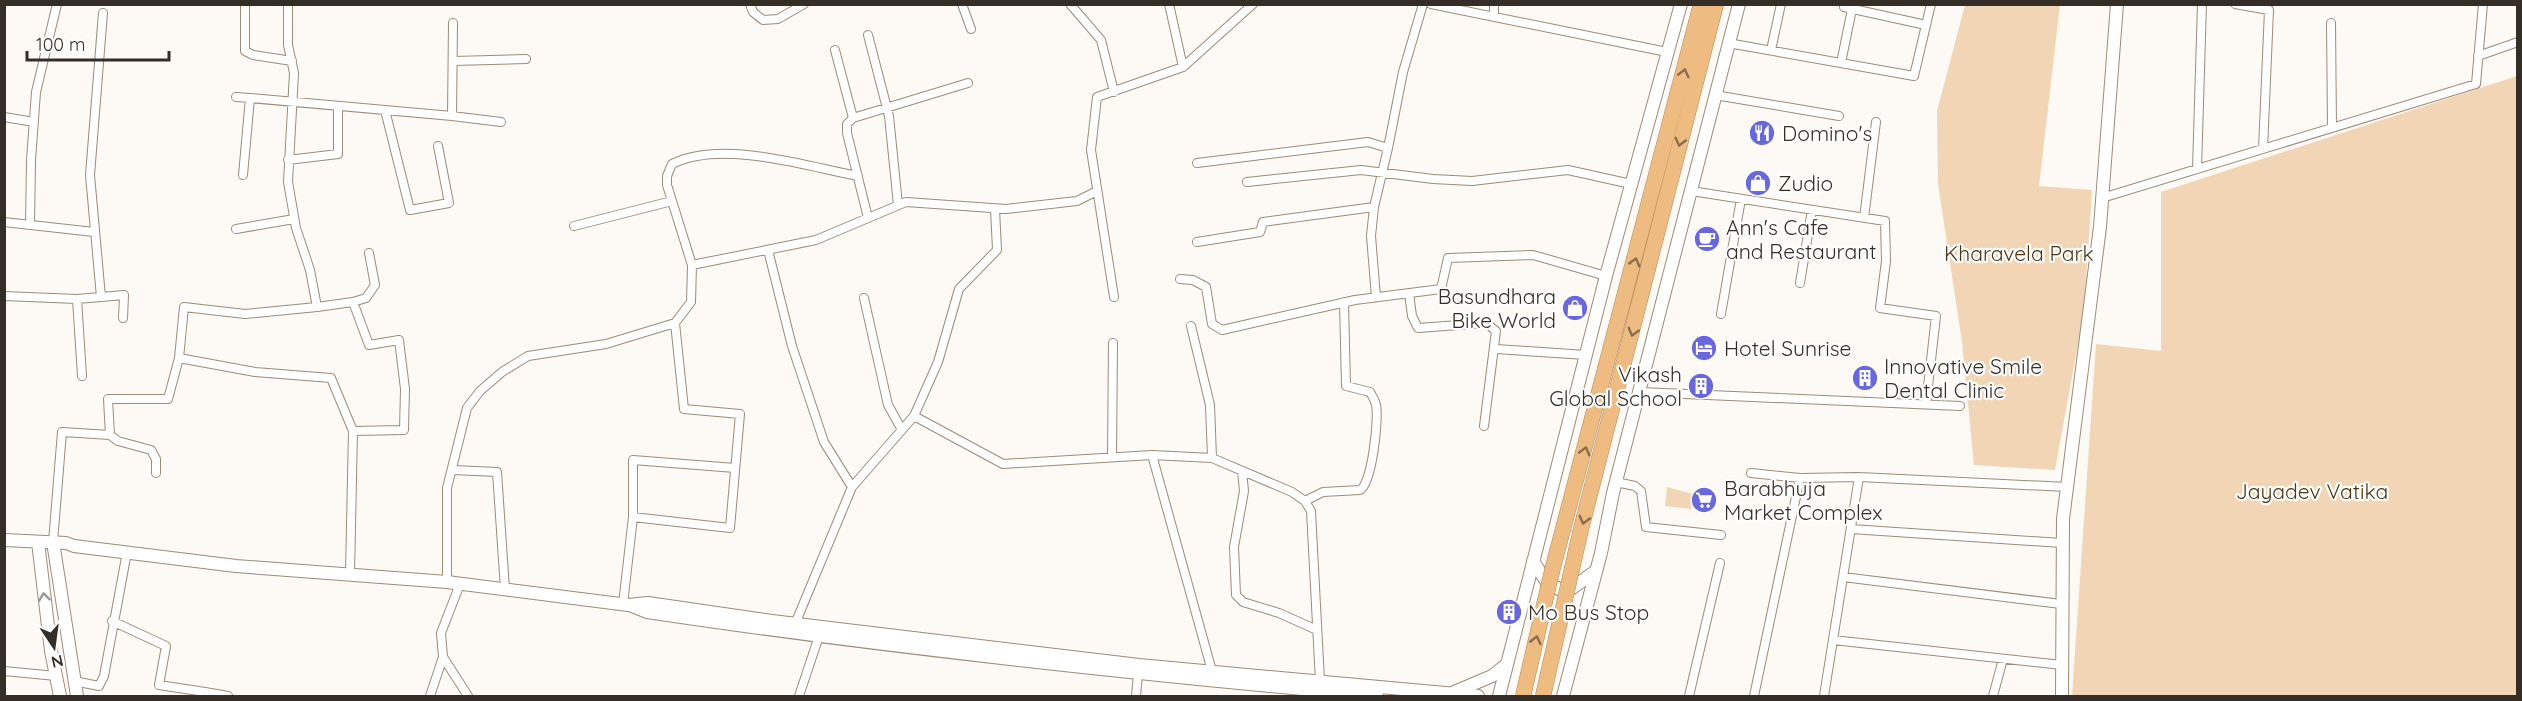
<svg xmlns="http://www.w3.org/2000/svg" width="2522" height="701" font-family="Quicksand,sans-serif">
  <rect width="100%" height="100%" fill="#fdf9f5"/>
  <!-- green -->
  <path fill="#f2d5b5" d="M1965 5H2060L2039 186 2092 190 2084 311 2055 470 1974 465 1962 342 1938 184 1937 111Z
    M2517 76V696H2072L2096 344 2161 351V192Z
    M1667 487 1693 494 1691 509 1665 506Z"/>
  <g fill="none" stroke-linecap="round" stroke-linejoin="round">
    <!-- street casing -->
    <g stroke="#9c8b78" stroke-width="10">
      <path id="street" d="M245 4V51L253 55 292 61
        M750 4 753 12 763 20 778 19 804 4
        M962 4 971 29
        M1070 4 1101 40 1114 92
        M1169 4 1183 67
        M1431 4 1667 52
        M1845 4 1844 7 1926 25
        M2235 4 2269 10 2263 149
        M1494 17V4
        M2331 23 2332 128
        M868 35 889 116 898 205
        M1728 43 1914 76 1931 4
        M835 50 853 118
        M1771 50 1781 4
        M2478 56 2518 42
        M453 61 526 59
        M1841 63 1852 9
        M1715 95 1839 116
        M236 97 250 98
        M385 110 410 210 449 203 438 146
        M452 116 501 122
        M4 117 34 122
        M1388 148 1403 72 1423 4
        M288 160 338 154V106
        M1197 163 1368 142 1388 148 1374 207 1371 236 1376 297
        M2197 169 2202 4
        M243 175 250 98 452 116 453 23
        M1247 182 1361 170 1433 179 1472 181 1568 170 1631 184
        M1691 191 1885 221 1886 261 1880 308 1936 316 1926 404
        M2102 198 2476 84 2483 4
        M868 218 847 133V124L853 118 968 83
        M1864 218 1876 122
        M4 222 94 232
        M30 225 31 160 36 92 57 4
        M574 226 672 201
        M236 229 294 219
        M1197 242 1260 232 1263 222 1374 207
        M768 250 792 346 824 442 852 487 795 624
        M692 265 667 185V176L672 164C722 139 805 166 858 176
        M1180 279 1193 280 1206 287 1212 324 1222 330 1355 300 1441 289 1448 258 1533 255 1606 276
        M1800 283 1812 210
        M1409 293 1412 316 1418 328 1486 323 1496 331 1484 426
        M4 296 77 299 101 297 90 175 103 13
        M101 297 124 295 123 318
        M1114 297 1091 150 1097 97 1183 67 1253 4
        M864 298 888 405 902 430
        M77 299 82 376
        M353 302 366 298 375 285 369 253
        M1721 314 1741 199
        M1191 326 1210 405 1212 458
        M1496 349 1586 355
        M179 358 255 372 331 378 353 431 404 430 405 389 399 340 369 345 353 302 317 307
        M1640 392 1960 406
        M914 416 1003 464 1152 455 1212 458 1292 492 1305 501 1311 511 1320 681
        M110 435 118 441 151 450 156 459V473
        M1152 455 1212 671
        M1112 457 1113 343
        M453 470 497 472 505 589
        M1242 471 1244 491 1234 547 1236 595 1243 602 1279 613 1317 630
        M1751 473 1800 478
        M1616 482 1635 486 1641 491 1646 527 1721 535
        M852 487 914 416 938 362 959 289 997 250 995 209
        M1305 501 1323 492 1360 490C1372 484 1379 419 1376 405 1375 400 1372 396 1370 392L1346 386 1344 302
        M633 517V460L735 468
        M1851 529 2062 543
        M53 542 62 432 110 435 108 399H168L179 358 184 307 245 314 317 307 310 270 296 228 288 182 294 73 288 45V4
        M350 574 353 431
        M1843 577 2061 604
        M447 582V488L467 408 480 391 502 372 528 356 606 344 675 323 691 302 692 265 816 240 906 202 1006 209 1077 201 1097 191
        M460 584 441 633 443 657 468 696
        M623 604 633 517 730 528 740 414 684 409 675 323
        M112 621 166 646 159 685 205 692V696
        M1833 640 2062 665
        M4 671 56 676
        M74 681 99 686 104 676 127 552
        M205 692 228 696
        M430 696 443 657
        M799 696 819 636
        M1136 696 1138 674
        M1689 696 1720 563
        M1754 696 1800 478 1859 477 2067 487
        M1824 696 1859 477
        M1993 696 2003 659"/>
    </g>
    <!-- secondary casing -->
    <g stroke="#9c8b78" stroke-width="14">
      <path id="secondary" d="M4 540 66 543 74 546 236 566 447 582 628 605 648 603 772 621 1139 665 1478 696
        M38 542 51 651 60 696
        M53 542 77 696
        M1533 561 1546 581 1559 589 1572 588 1596 571
        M632 606 647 612C889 648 1133 674 1377 696
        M1452 693 1492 676 1506 665
        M1499 696 1606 276 1681 4
        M1563 696 1601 553 1613 493 1739 4
        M2062 696 2063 519 2100 227 2117 4"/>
    </g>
    <!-- street -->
    <use href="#street" stroke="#fff" stroke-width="8"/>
    <!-- secondary -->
    <use href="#secondary" stroke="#fff" stroke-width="12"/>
    <!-- highway-bridge casing -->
    <g stroke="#ad8a60" stroke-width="16" stroke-linecap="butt">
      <path id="highway-bridge" d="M1523 696 1552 571 1701 4
        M1543 696 1581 529 1716 4"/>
    </g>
    <!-- highway-bridge -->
    <use href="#highway-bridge" stroke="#eebb80" stroke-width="15"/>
  </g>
  <!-- one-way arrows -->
  <defs><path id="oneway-chevron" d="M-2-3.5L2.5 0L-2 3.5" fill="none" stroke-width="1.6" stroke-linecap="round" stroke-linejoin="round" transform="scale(1.5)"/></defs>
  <g stroke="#886d4e">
    <use href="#oneway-chevron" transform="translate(1684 73) rotate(-76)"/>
    <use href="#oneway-chevron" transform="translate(1680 142) rotate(104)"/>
    <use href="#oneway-chevron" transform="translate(1635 262) rotate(-75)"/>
    <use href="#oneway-chevron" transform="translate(1633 332) rotate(105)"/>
    <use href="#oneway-chevron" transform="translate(1585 451) rotate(-75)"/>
    <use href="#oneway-chevron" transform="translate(1584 520) rotate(105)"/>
    <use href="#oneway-chevron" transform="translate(1536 640) rotate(-77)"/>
  </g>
  <use stroke="#9a9692" href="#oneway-chevron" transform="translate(44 597) rotate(-97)"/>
  <!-- icons -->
  <defs>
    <g id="restaurant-disc" transform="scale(1.35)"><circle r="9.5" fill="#6867e0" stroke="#fff"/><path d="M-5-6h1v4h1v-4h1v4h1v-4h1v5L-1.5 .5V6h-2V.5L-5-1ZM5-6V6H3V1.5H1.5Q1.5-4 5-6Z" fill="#fff"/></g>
    <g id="shop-disc" transform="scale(1.35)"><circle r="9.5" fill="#6867e0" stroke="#fff"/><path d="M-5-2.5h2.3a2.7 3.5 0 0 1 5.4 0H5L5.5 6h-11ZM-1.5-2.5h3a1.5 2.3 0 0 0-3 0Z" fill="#fff"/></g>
    <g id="cafe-disc" transform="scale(1.35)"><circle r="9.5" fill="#6867e0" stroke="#fff"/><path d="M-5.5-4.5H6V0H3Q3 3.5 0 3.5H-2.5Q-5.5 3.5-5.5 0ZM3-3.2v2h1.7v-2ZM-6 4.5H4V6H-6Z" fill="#fff"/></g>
    <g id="hotel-disc" transform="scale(1.35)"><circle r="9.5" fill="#6867e0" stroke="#fff"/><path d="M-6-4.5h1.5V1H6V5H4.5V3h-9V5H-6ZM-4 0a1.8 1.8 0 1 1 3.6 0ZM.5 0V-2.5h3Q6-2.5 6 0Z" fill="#fff"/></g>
    <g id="building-disc" transform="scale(1.35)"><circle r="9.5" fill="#6867e0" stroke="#fff"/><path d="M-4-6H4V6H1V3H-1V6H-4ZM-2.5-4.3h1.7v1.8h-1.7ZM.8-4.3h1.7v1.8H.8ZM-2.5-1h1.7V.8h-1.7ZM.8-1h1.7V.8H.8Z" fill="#fff"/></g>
    <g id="supermarket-disc" transform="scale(1.35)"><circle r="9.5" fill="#6867e0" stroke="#fff"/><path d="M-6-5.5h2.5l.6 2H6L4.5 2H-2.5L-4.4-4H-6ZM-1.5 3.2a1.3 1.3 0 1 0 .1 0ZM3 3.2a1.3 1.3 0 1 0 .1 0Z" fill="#fff"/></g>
  </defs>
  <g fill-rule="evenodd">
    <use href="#restaurant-disc" x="1762" y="133"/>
    <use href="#shop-disc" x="1758" y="183"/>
    <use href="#cafe-disc" x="1707" y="239"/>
    <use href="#shop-disc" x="1575" y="308"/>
    <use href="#hotel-disc" x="1704" y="348"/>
    <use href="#building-disc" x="1865" y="378"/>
    <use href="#building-disc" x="1701" y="386"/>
    <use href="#supermarket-disc" x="1704" y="500"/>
    <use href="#building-disc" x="1509" y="612"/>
  </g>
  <g text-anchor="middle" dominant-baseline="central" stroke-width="4.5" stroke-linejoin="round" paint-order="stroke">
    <!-- poi labels -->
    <g font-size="21" fill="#352e26" stroke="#fff" text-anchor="start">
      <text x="1782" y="133">Domino's</text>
      <text x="1778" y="183">Zudio</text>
      <text x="1726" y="227">Ann's Cafe<tspan x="1726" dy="24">and Restaurant</tspan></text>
      <text x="1556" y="296" text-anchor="end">Basundhara<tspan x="1556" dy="24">Bike World</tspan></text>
      <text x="1724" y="348">Hotel Sunrise</text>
      <text x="1884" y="366">Innovative Smile<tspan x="1884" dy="24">Dental Clinic</tspan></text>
      <text x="1682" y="374" text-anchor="end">Vikash<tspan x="1682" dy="24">Global School</tspan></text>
      <text x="1724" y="488">Barabhuja<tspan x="1724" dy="24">Market Complex</tspan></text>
      <text x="1528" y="612">Mo Bus Stop</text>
    </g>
    <!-- park labels -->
    <g font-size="21" fill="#4f3411" stroke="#fff">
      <text x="2019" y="253">Kharavela Park</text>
      <text x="2312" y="491">Jayadev Vatika</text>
    </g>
  </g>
  <!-- border -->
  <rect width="2522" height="701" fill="none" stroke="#352e26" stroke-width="12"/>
  <!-- north arrow -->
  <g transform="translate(54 647) rotate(167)" stroke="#ffffff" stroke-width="4.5" paint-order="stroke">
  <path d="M0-4.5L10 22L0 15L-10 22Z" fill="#352e26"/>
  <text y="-9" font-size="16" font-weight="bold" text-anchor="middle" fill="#352e26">N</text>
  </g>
  <!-- scale -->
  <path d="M27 51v9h142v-9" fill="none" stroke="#352e26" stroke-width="3"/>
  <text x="36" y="51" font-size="18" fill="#352e26" stroke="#ffffff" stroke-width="4.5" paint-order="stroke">100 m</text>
</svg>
